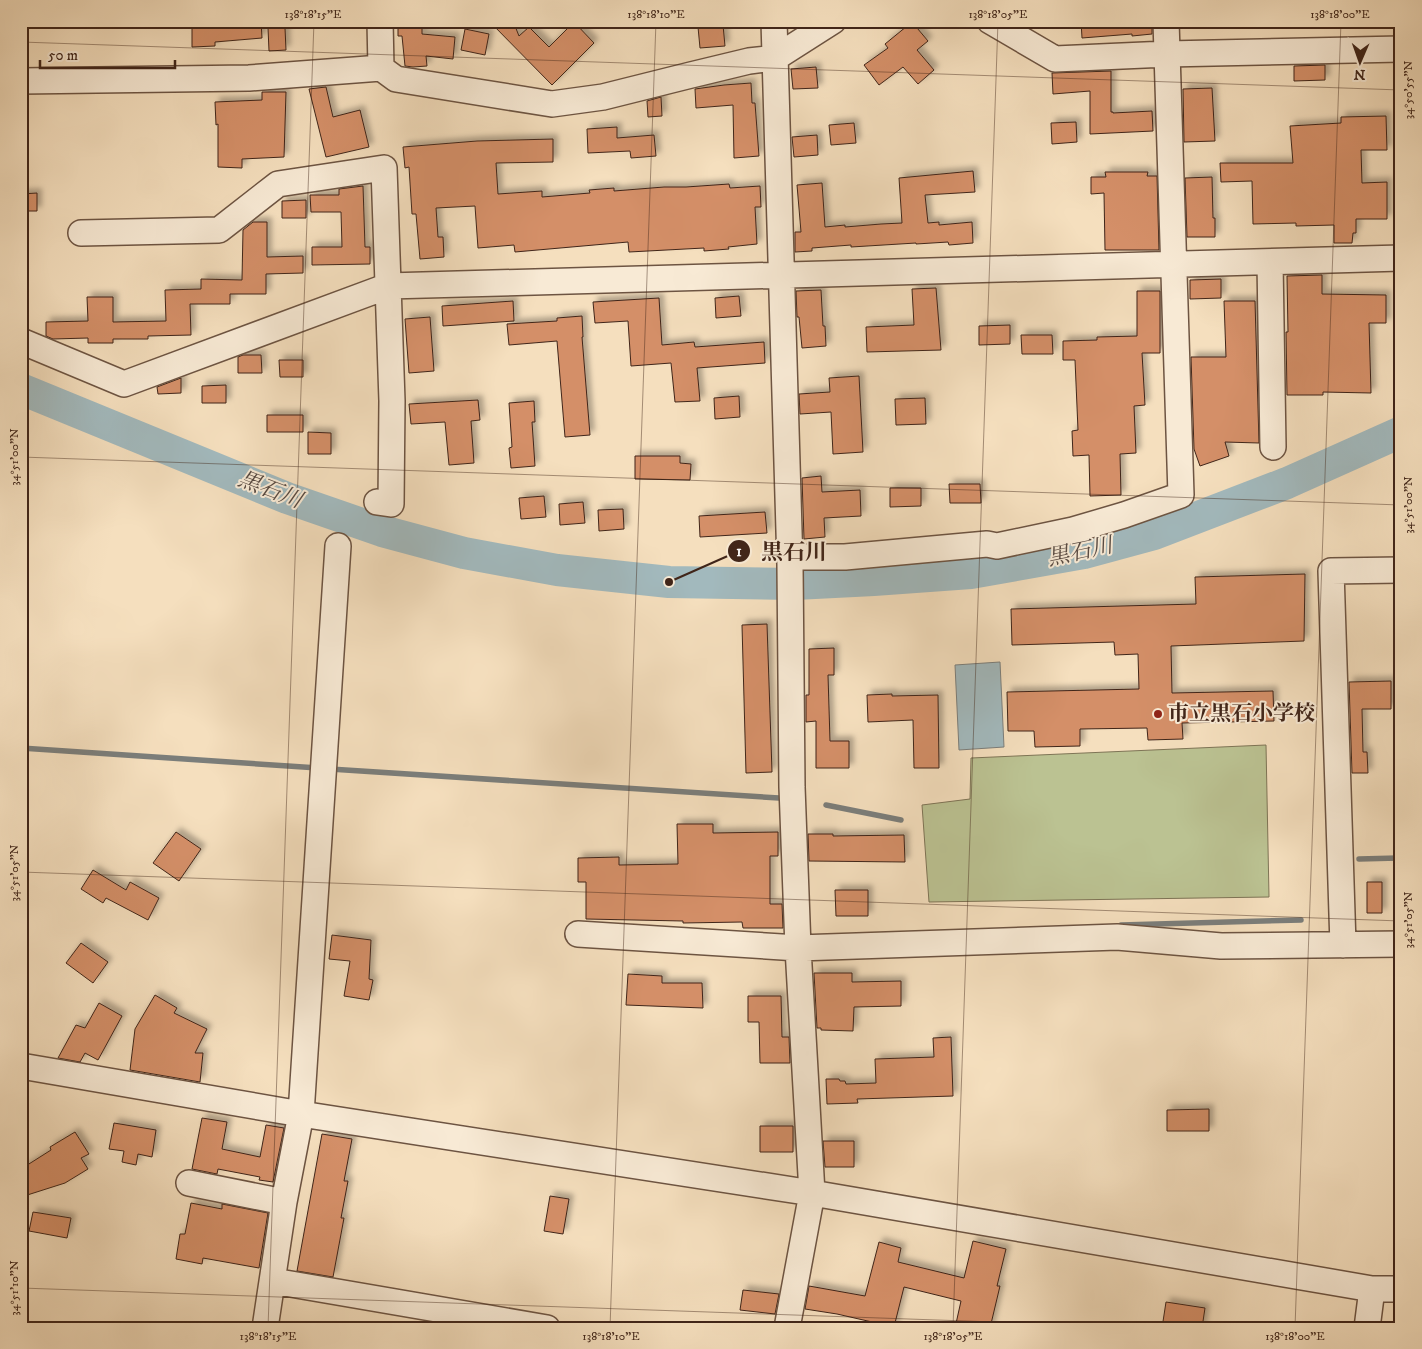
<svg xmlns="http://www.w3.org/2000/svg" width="1422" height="1349" font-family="'IM FELL DW Pica','Noto Serif JP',serif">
  <defs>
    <filter id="shadow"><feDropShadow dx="4.5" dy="-4.5" stdDeviation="2.5" flood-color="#0004"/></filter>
  </defs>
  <rect width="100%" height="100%" fill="#f5dfbe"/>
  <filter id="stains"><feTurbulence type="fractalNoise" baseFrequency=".004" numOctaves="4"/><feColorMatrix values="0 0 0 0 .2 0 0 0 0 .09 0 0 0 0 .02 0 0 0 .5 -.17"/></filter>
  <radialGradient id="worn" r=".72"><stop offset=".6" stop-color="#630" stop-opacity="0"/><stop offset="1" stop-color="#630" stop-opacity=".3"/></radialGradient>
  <!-- green -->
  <path fill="#bbc292" stroke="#7e7456" d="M1266 745 1269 897 929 902 922 805 970 799 971 758Z"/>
  <!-- water -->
  <path fill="#a2b9bd" stroke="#7b7e7b" d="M1000 662 1004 747 959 750 955 665Z"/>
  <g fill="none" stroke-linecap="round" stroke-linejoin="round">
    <!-- stream -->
    <path stroke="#7b7e7b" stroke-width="5.5" d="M21 748 318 768
      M330 769 779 798
      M826 805 901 820
      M1359 859 1398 858
      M1121 925 1301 920"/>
    <!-- river -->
    <path stroke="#a2b9bd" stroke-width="32" d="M21 389 287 498 382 531 464 553 557 570 669 582 795 584 874 580 971 573 1084 553 1154 534 1287 483 1401 432"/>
  </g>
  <!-- building -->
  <path fill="#d48f67" stroke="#402519" filter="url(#shadow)" d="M192 21H261L262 38 215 42V46L192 47Z
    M398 21H422V34L455 37 453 59 426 56 427 66 413 67 405 66 402 36H398Z
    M489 21H513L519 36 529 27 549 47 574 22 594 43 552 85Z
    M1081 21H1152V34L1132 36V34L1082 38Z
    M912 22 928 41 917 50 934 70 918 84 903 67 879 85 864 65 888 48 885 44Z
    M723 25 725 46 700 48 698 27Z
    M268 28H285L286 50 269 51Z
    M465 29 489 34 485 55 461 50Z
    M1325 65V80L1294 81V66Z
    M816 67 818 88 793 89 791 69Z
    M1111 71V112H1113V113L1152 111 1153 131 1090 134V91L1053 94 1052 73Z
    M751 83 752 103H755L759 156 734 158 733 105 696 108 695 89 724 85Z
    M326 87 333 117 360 110 369 147 326 157 309 89Z
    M1212 88 1215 141 1184 142 1183 89Z
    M262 92H286L284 157 242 159V168L218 167V124L216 125 215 102 262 100Z
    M661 97 662 116 648 117 647 101Z
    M1386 116 1387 150H1361L1362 183 1387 182V219H1356V233H1353L1352 243H1334V225L1296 226V223L1253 224 1252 181 1221 182 1220 163H1293L1290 126 1341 123V117Z
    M1076 122 1077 142 1052 144 1051 123Z
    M854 123 856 143 831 145 829 125Z
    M617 127V138L654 135 656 156 631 158 630 151 588 153 587 129Z
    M817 135 818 155 794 157 792 137Z
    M553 139V162L496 163 498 194 542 191V197L590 193 589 190 614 188V191L664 187H686L729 184 730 188 760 186 761 207H755L757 244 728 247 729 249 704 251V248L629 252 628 242 515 252 514 245 478 248 475 206 436 208 438 237H443L444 257 420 259 416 214H412L409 167 405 168 403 147 477 141Z
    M973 171 975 192 925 195 928 223 939 222V225L972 222 973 243 949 245 948 242 916 244V243L851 247V245L812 248V251L795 252V232H801L797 185 822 183 825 227 845 225V227L881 224 902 223 899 178Z
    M1105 172H1148L1147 176H1157L1159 250H1105L1104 193 1091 194V177H1106Z
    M1212 177 1213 218H1215V237H1187L1185 178Z
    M363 186 365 247H370V264L312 265V247H342L341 212H311L310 195H339V189Z
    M37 193V211H21V194Z
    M306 200V218H282V201Z
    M253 222H267V257L303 256V273L266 274V294H230V304H190L191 335 148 336V339H113V343H88V338L53 339 46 336V322L88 321 87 297H113V322L166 321 165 290 201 289V279L242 280 243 230Z
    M1322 275V294L1386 295V323H1369L1371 393 1323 392V395H1287L1286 332H1288L1287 276Z
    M1221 279V298L1190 299V280Z
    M936 288 941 350 867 352 866 327 914 325 912 289Z
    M821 290 823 326H825L826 346 802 348 799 317H797L796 291Z
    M1137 291H1160V353H1142L1145 405 1134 406 1136 453 1120 454 1121 495 1090 496 1089 455 1073 456 1072 431 1078 430 1075 360H1063V341L1097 340V337L1137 336Z
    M739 296 741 316 716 318 715 298Z
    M659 298 662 345 694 342 695 347 764 342 765 363 697 368 700 401 675 402 671 363 631 366 628 321 595 323 593 302Z
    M513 301 514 321 443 326 442 306Z
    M1224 301H1255L1259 443 1225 442 1229 456 1200 466 1194 449 1191 357H1226Z
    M582 316 583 337H582L590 435 565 437 557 341 509 345 507 324 557 321V318Z
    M430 317 434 371 409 373 405 319Z
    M1010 325V344L979 345V326Z
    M1021 335H1052L1053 354H1022Z
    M243 355H261L262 373H238V357Z
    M279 360H303V377H280Z
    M859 376 863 452 833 454 831 412 800 414 799 394 830 392 829 378Z
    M181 378V393L158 394 157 387Z
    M226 385V403H202V386Z
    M739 396 740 417 715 419 714 398Z
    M925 398 926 424 896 425 895 399Z
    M478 400 480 420 471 421 474 463 449 465 445 422 411 424 409 404Z
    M534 401 535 422H532L535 466 511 468 509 448 512 447 509 403Z
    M267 415H303V432H267Z
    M308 432 331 433V454H308Z
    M635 456H680V463L691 464 690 480 635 479Z
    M821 476 822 492 860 490 861 516 824 518 825 537 804 539 802 478Z
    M949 484H980L981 503H950Z
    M890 488H921V506L890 507Z
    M544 496 546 517 521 519 519 498Z
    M583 502 585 523 560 525 559 504Z
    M623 509 624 529 599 531 598 510Z
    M765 512 767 533 700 537 699 516Z
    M1305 574 1304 641 1171 646 1172 693 1273 691 1274 721 1182 723 1183 739 1148 740 1147 728 1080 729V746L1035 747 1034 731H1008L1007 692 1139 689 1138 654 1115 655 1114 642 1012 645 1011 609 1196 604 1195 577Z
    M767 624 772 772 746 773 742 625Z
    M834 648V675H828L830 741H849V768H816V721L806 722V695H809V649Z
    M1391 681V709H1362L1363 752H1367L1368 773H1352L1349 682Z
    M892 694V696L938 695 939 768H914L913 720 868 722 867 695Z
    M677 824H713V833L778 832V856H770V904H782L783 928H743L742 922 683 923V921L586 919V882H578V858L619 857V865L678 864Z
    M176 832 201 849 179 881 153 863Z
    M808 834H833V836L904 835 905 862 809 861Z
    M93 870 126 890 130 882 159 898 148 920 106 898 103 903 81 889Z
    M1367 882H1382V913H1367Z
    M835 890H868V916H836Z
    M332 935 371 940 369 979 373 980 369 1000 344 996 350 961 329 959Z
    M81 943 108 962 93 983 66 963Z
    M814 973H852V982L901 981V1006L854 1007 853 1031 821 1030V1028H817Z
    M628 974 662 976V983H702L703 1008 626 1005Z
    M155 995 177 1008 174 1013 207 1029 195 1053H203L200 1082 130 1070 135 1029Z
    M748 996H781L782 1037H789L790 1063H760L759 1022H748Z
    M99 1003 122 1016 98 1060 85 1053 80 1062 58 1058 76 1025 85 1028Z
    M951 1037 953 1096 857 1099 858 1103 827 1104 826 1079H839L840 1081H845L846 1084 876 1083 875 1059 934 1057 933 1038Z
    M1209 1109V1131H1167V1110Z
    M202 1118 227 1122 222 1149 260 1157 266 1125 284 1128 273 1182 259 1180 260 1177 218 1169 217 1174 192 1169Z
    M114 1123 156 1130 152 1157 138 1154 136 1165 122 1162 124 1151 109 1149Z
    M760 1126H793V1152H760Z
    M75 1132 89 1154 81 1158 88 1169 65 1183 21 1197V1169L51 1150 50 1147Z
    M322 1134 352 1139 344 1181H348L341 1218H344L333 1277 297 1271Z
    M823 1141H854V1167H825Z
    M550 1196 569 1199 563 1234 544 1231Z
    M191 1203 222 1209V1204L268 1213 259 1268 203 1258 202 1264 176 1259 180 1234H185Z
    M33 1212 71 1218 67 1238 29 1231Z
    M973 1241 1006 1249 997 1286H1000L990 1328H955L961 1301 904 1287 894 1327 837 1314 805 1309 809 1286 865 1296 879 1242 901 1248 898 1262 964 1278Z
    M743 1290 779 1294 775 1314 740 1310Z
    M1166 1302 1205 1308 1202 1328H1162Z"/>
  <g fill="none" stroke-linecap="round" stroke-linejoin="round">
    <!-- minor casing -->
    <g stroke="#6d5442" stroke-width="28">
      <path id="minor" d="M380 21 381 68
        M774 21 790 565 792 787 798 948 812 1193 787 1328
        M990 21 1055 59 1167 54 1401 49
        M21 81 249 78 381 68 396 79 552 104 603 97 691 75 749 61 775 58 833 21
        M81 233 219 230 278 184 384 168 392 401 391 504 377 502
        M1270 262 1273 447
        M21 341 124 384 388 286 1401 258
        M790 557H845L987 544 997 546 1073 530 1124 515 1181 495 1166 21
        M578 934 798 948 1117 937 1221 946 1401 944
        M1343 945 1331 571 1401 570
        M21 1066 301 1114 812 1193 1372 1289H1401
        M189 1183 284 1202
        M273 1281 547 1328
        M265 1328 284 1202 301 1114 338 546
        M1367 1328 1372 1289"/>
    </g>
    <!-- minor -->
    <use href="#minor" stroke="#f8ead5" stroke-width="25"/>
  </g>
  <!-- ticks -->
  <path fill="none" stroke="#402519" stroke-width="1" stroke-opacity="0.45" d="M21 42 1401 90M21 457 1401 505M21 872 1401 921M21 1288 1166 1328M268 1328 314 21M610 1328 656 21M953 1328 998 21M1295 1328 1341 21"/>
  <!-- markers -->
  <circle fill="#8f2418" stroke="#f8ead5" stroke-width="2" cx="1158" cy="714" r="5"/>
  <g text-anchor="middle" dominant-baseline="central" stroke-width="4" stroke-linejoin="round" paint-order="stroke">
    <!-- poi labels -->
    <g font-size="21" font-weight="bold" fill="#402519" stroke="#f8ead5" text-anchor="start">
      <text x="1168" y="714">市立黒石小学校</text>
    </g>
    <!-- water labels -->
    <g font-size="22" font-style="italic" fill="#584a42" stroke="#f8ead5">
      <text transform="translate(270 490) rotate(21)">黒石川</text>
      <text transform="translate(1080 552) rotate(-12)">黒石川</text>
    </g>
  </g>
  <!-- callouts -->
  <path fill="none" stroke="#402519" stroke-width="2" d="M669 582L739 551"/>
  <g fill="#402519" stroke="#f8ead5" stroke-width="2">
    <circle cx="669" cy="582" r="5"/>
    <circle cx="739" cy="551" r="12"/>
  </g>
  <g font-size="15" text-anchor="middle" font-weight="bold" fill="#fff">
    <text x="739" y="556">1</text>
  </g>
  <g font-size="22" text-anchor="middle" font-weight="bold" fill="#402519" stroke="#f8ead5" stroke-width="4" stroke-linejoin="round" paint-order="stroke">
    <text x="794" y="559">黒石川</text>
  </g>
  <!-- margin -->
  <rect width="1422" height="1349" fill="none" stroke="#f5dfbe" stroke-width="55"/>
  <!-- north arrow -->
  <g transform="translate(1360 62) rotate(182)" stroke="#f8ead5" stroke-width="4" paint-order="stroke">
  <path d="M0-4L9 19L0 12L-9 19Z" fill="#402519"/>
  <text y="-8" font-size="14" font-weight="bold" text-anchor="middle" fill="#402519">N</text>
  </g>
  <!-- scale -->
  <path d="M40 60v8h135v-8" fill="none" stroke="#402519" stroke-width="2.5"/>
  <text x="48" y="60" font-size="15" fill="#402519" stroke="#f8ead5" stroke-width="4" paint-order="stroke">50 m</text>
  <rect x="28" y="28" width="1366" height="1294" fill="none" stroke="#402519" stroke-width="2"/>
  <g font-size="12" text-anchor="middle" fill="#402519">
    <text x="313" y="18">138°18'15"E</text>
    <text x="656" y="18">138°18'10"E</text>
    <text x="998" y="18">138°18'05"E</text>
    <text x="1340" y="18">138°18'00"E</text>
    <text transform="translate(1408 90) rotate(-90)" y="4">34°50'55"N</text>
    <text transform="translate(14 457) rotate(-90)" y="4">34°51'00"N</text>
    <text transform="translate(1408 505) rotate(-90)" y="4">34°51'00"N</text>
    <text transform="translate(14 873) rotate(-90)" y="4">34°51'05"N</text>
    <text transform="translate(1408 920) rotate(-90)" y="4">34°51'05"N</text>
    <text transform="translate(14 1288) rotate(-90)" y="4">34°51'10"N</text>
    <text x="268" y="1340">138°18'15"E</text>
    <text x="611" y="1340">138°18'10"E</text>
    <text x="953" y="1340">138°18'05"E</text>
    <text x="1295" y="1340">138°18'00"E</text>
  </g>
  <rect width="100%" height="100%" filter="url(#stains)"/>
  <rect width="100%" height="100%" fill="url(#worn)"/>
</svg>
